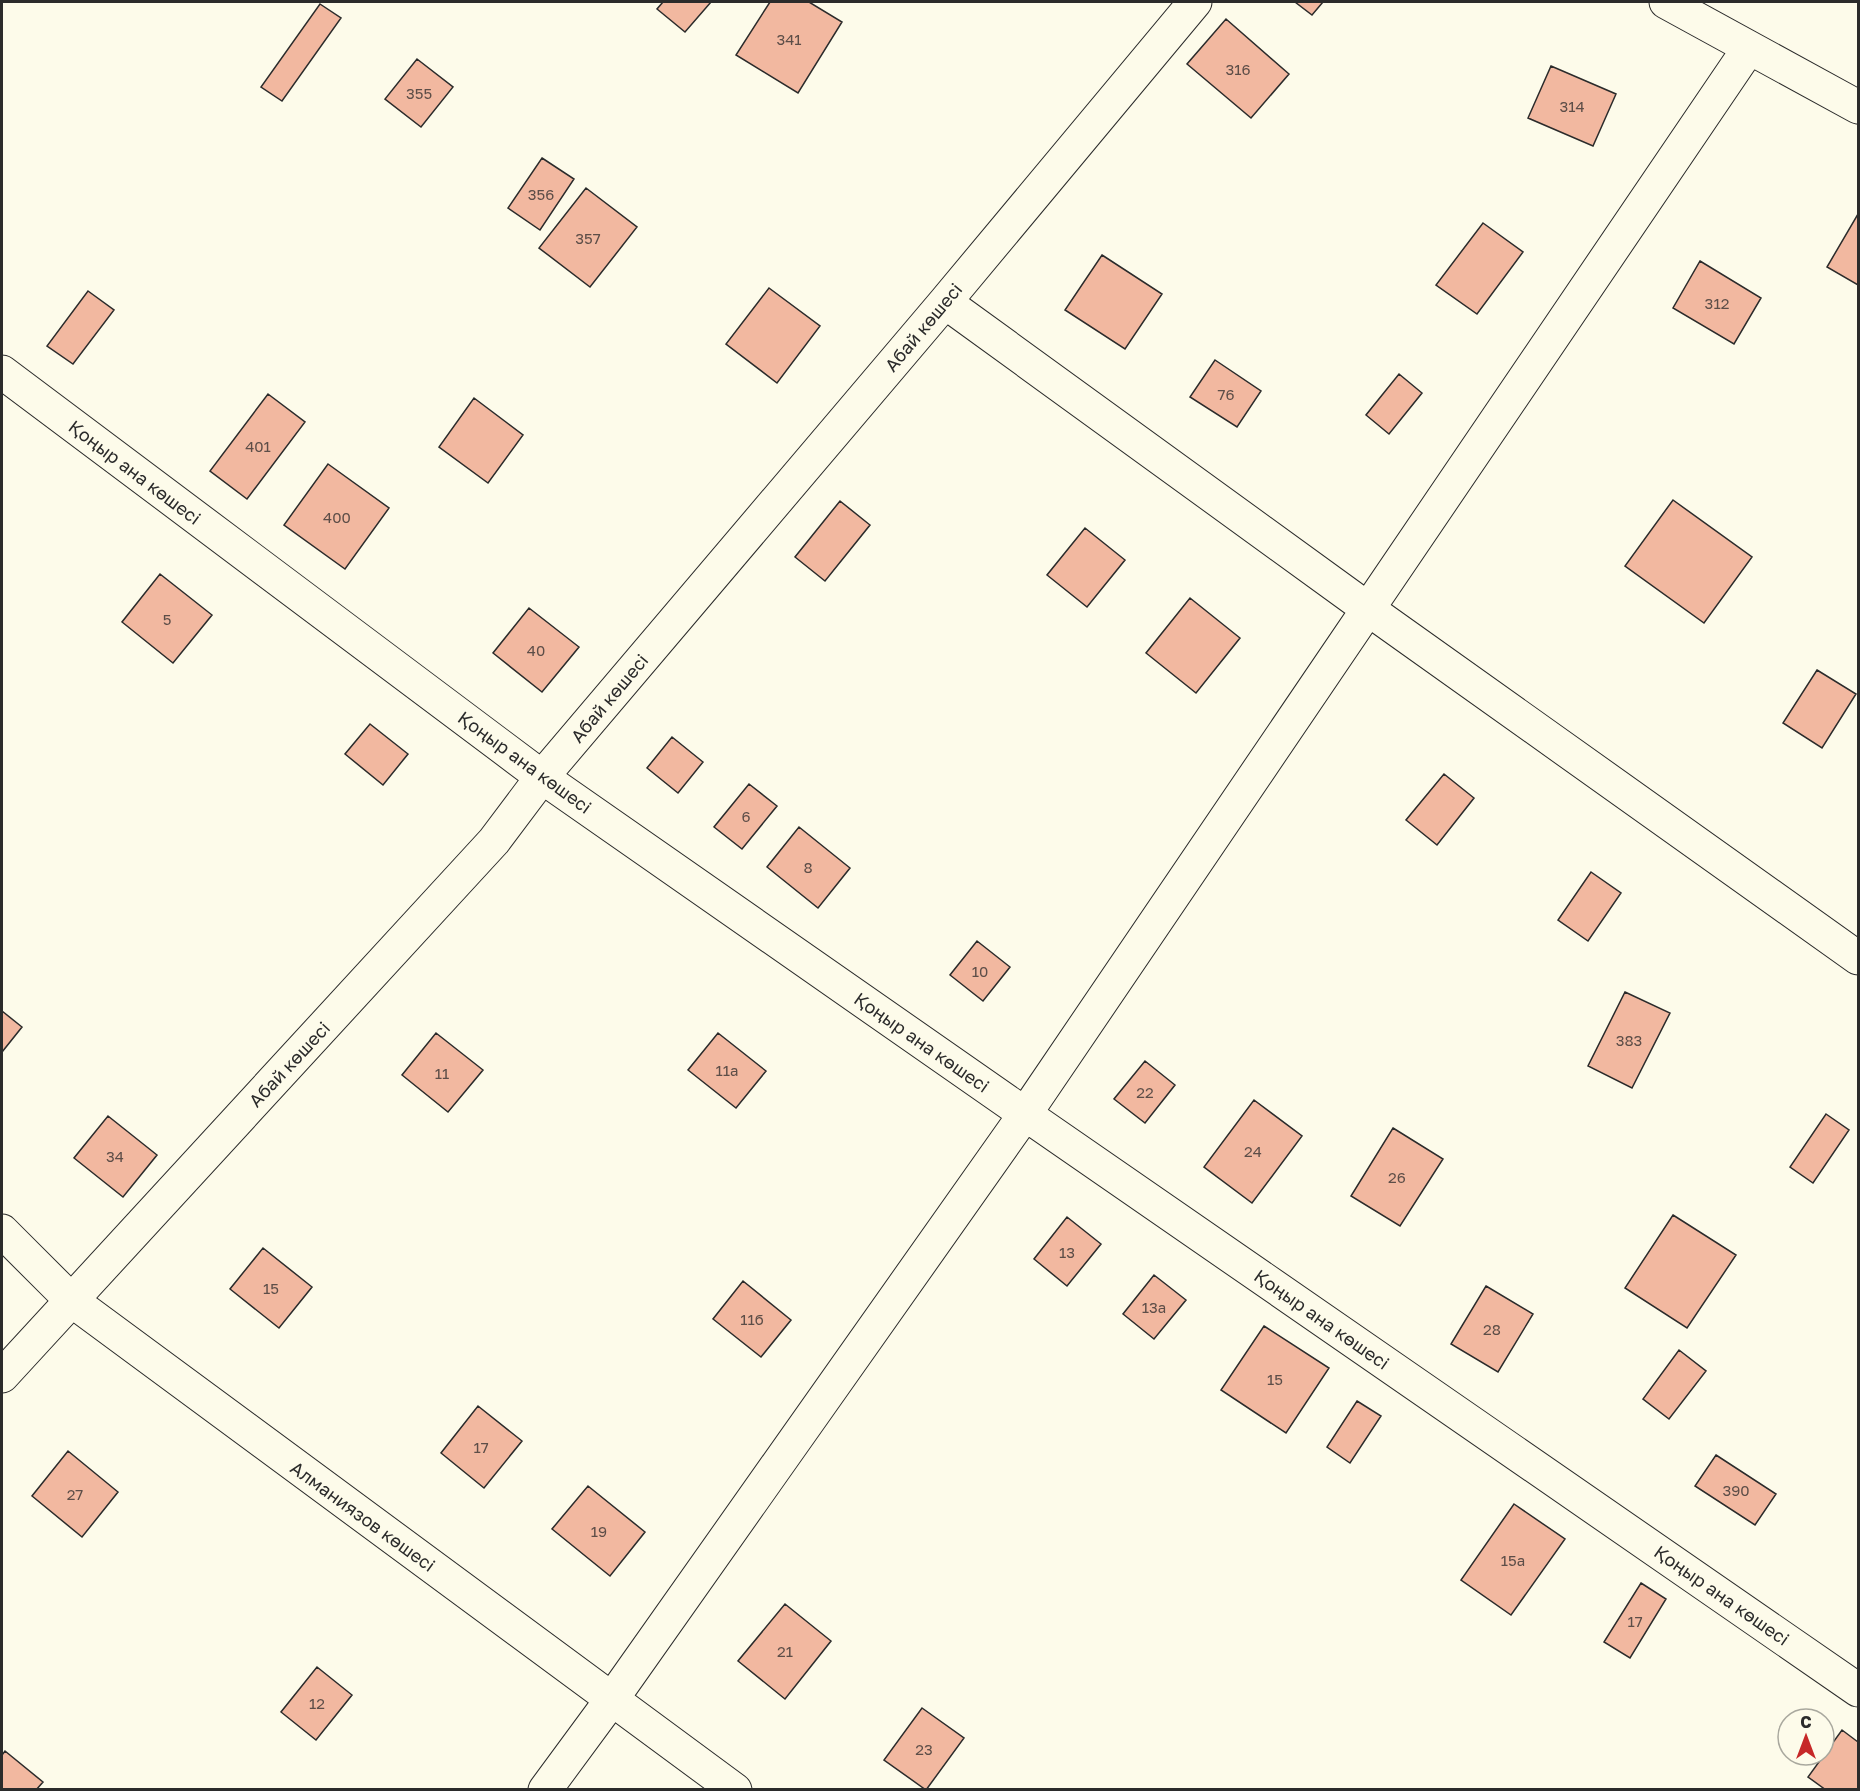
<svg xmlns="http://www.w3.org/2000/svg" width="1860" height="1791" font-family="'Golos Text',sans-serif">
  <rect width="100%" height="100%" fill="#fdfbea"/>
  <!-- building -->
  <path fill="#f2b8a0" stroke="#2b2b2b" stroke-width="1.5" d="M663 2H711L685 32 657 9Z
    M770 2H809L842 22 798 93 736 55Z
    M1295 2H1323L1312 15Z
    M320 4 341 18 282 101 261 87Z
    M1226 19 1289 74 1251 118 1187 64Z
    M417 59 453 87 421 127 385 99Z
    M1551 66 1616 94 1593 146 1528 118Z
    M542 158 574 179 540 230 508 208Z
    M586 188 637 227 590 287 539 248Z
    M1858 214V285L1827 267Z
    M1483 223 1523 252 1477 314 1436 285Z
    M1102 255 1162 294 1125 349 1065 310Z
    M1700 261 1761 298 1734 344 1673 308Z
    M769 288 820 326 777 383 726 344Z
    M88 291 114 310 73 364 47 346Z
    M1215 360 1261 391 1237 427 1190 397Z
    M1399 374 1422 393 1389 434 1366 415Z
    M268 394 305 422 247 499 210 471Z
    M474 398 523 435 488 483 439 447Z
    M328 464 389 508 345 569 284 525Z
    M1673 500 1752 557 1704 623 1625 566Z
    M840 501 870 525 825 581 795 557Z
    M1085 528 1125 560 1087 607 1047 575Z
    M160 574 212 615 173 663 122 622Z
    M1190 598 1240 638 1196 693 1146 653Z
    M529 608 579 647 542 692 493 653Z
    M1817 670 1856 694 1822 748 1783 723Z
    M370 724 408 754 383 785 345 754Z
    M672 737 703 762 678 793 647 768Z
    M1444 774 1474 798 1437 845 1406 820Z
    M749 784 777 806 742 849 714 827Z
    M799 827 850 868 818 908 767 867Z
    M1591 872 1621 893 1588 941 1558 920Z
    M977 941 1010 967 983 1001 950 975Z
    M1625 992 1670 1013 1632 1088 1588 1066Z
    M2 1011 22 1027 2 1052Z
    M436 1033 483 1070 448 1112 402 1075Z
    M718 1033 766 1071 736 1108 688 1070Z
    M1145 1061 1175 1085 1145 1123 1114 1099Z
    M1254 1100 1302 1136 1252 1203 1204 1167Z
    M1826 1114 1849 1130 1813 1183 1790 1167Z
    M108 1116 157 1155 123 1197 74 1158Z
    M1393 1128 1443 1159 1400 1226 1351 1196Z
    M1673 1215 1736 1255 1687 1328 1625 1288Z
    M1067 1217 1101 1244 1067 1286 1034 1259Z
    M263 1248 312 1287 279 1328 230 1289Z
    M1154 1275 1186 1300 1154 1339 1123 1314Z
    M743 1281 791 1320 761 1357 713 1319Z
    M1486 1286 1533 1314 1498 1372 1451 1344Z
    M1264 1326 1329 1368 1286 1433 1221 1390Z
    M1679 1350 1706 1371 1669 1419 1643 1399Z
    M1357 1401 1381 1416 1350 1463 1327 1447Z
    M478 1406 522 1441 484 1488 441 1453Z
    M68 1451 118 1492 82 1537 32 1496Z
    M1716 1455 1776 1494 1755 1525 1695 1486Z
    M588 1486 645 1532 610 1576 552 1529Z
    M1514 1504 1565 1539 1511 1615 1461 1580Z
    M1641 1583 1666 1599 1630 1658 1604 1642Z
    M785 1604 831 1641 785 1699 738 1661Z
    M317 1667 352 1695 316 1740 281 1712Z
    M922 1708 964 1738 926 1790 884 1760Z
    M1842 1730 1858 1742V1790H1826L1808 1777Z
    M5 1751 43 1782 36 1790H2V1755Z"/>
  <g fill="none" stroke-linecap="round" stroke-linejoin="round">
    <!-- minor casing -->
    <g stroke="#2b2b2b" stroke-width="35">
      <path id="minor" d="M1666 2 1858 107
        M945 302 1368 609 1858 958
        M2 372 542 777 1025 1114 1858 1690
        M2 1231 71 1300 735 1790
        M2 1376 494 841 542 777 945 302 1195 2
        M545 1790 612 1699 1025 1114 1749 48"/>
    </g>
    <!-- minor -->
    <use href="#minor" stroke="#fdfbea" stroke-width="33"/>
  </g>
  <g text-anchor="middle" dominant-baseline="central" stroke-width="4.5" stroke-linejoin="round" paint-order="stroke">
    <!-- number labels -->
    <g font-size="15" fill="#5d4e48">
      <text x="789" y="39">341</text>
      <text x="1238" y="69">316</text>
      <text x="419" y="93">355</text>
      <text x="1572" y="106">314</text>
      <text x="541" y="194">356</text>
      <text x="588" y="238">357</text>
      <text x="1717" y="303">312</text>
      <text x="1226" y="394">76</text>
      <text x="258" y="446">401</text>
      <text x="337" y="517">400</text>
      <text x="167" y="619">5</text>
      <text x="536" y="650">40</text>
      <text x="746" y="816">6</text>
      <text x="808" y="867">8</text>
      <text x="980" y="971">10</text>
      <text x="1629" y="1040">383</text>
      <text x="727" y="1070">11а</text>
      <text x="442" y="1073">11</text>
      <text x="1145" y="1092">22</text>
      <text x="1253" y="1151">24</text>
      <text x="115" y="1156">34</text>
      <text x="1397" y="1177">26</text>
      <text x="1067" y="1252">13</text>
      <text x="271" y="1288">15</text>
      <text x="1154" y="1307">13а</text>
      <text x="752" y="1319">11б</text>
      <text x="1492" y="1329">28</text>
      <text x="1275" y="1379">15</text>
      <text x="481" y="1447">17</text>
      <text x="1736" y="1490">390</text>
      <text x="75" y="1494">27</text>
      <text x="599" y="1531">19</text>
      <text x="1513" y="1560">15а</text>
      <text x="1635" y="1621">17</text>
      <text x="785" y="1651">21</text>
      <text x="317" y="1703">12</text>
      <text x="924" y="1749">23</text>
    </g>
    <!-- street labels -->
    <g font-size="18" fill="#2b2b2b" stroke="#fdfbea">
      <text transform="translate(923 327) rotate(-50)">Абай көшесі</text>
      <text transform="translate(135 472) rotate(37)">Қоңыр ана көшесі</text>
      <text transform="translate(609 698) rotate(-50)">Абай көшесі</text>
      <text transform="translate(525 762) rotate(36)">Қоңыр ана көшесі</text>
      <text transform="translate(922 1042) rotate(35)">Қоңыр ана көшесі</text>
      <text transform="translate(289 1064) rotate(-47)">Абай көшесі</text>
      <text transform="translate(1322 1319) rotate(35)">Қоңыр ана көшесі</text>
      <text transform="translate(363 1516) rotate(36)">Алманиязов көшесі</text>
      <text transform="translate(1722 1595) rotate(35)">Қоңыр ана көшесі</text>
    </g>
  </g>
  <!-- border -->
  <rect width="1860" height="1791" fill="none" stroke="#2b2b2b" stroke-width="6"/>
  <!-- north arrow -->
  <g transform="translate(1806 1737)"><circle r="28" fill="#fdfbea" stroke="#a9a89e" stroke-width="1.5"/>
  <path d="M0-4.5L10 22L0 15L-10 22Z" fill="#c62828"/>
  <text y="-9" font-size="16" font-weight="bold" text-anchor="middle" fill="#2b2b2b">С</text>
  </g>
</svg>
